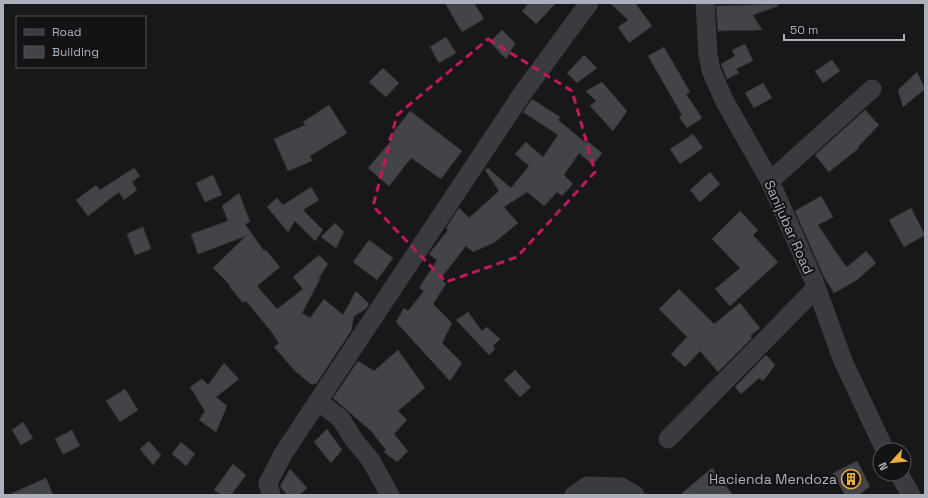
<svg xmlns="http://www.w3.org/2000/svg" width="928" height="498" font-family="'Space Grotesk',sans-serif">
  <rect width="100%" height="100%" fill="#18181b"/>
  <!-- building -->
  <path fill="#434447" stroke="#333336" d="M445 3H474L484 19 462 32Z
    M529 3H556L536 24 522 11Z
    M610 3H635L652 26 629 43 618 27 628 20Z
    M777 4 778 6 753 15 762 30 718 31 716 6Z
    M502 30 515 43 506 59 490 42Z
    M446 37 456 53 439 63 430 47Z
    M745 44 753 61 736 69 739 73 727 79 721 64 735 56 732 50Z
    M664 47 690 92 686 94 702 118 687 128 679 117 682 115 648 56Z
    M584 55 597 68 577 83 567 73Z
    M832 60 840 71 823 83 815 71Z
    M383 68 399 83 386 97 369 82Z
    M917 72 925 89 903 107 898 90Z
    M602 82 627 111 613 131 590 106 596 101 586 91Z
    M763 83 772 98 754 108 745 93Z
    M532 99 560 117 558 120 586 143 587 141 602 153 593 165 579 153 564 175 573 184 562 196 557 192 544 206 527 192 504 207 518 223 495 242 473 252 466 246 441 278 446 284 433 304 452 323 442 343 462 363 450 381 396 322 404 308 408 311 424 291 419 288 437 260 429 254 448 230 446 228 459 208 469 218 499 191 485 170 488 168 511 188 529 166 515 154 526 142 543 157 558 135 523 112Z
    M329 105 347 133 310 156 312 161 288 171 274 139 305 125 303 122Z
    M865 110 879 125 858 147 859 148 829 172 815 155Z
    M410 111 462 151 441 179 411 158 389 186 368 168 391 141 388 139Z
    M693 134 703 148 680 164 670 149Z
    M134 168 140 176 132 182 137 190 124 200 119 192 88 216 76 200 96 185 100 190Z
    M710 172 720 184 700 202 690 190Z
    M213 175 222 195 205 202 196 183Z
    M311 187 319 200 303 210 323 230 315 241 295 221 288 232 267 207 277 198 283 205Z
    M239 193 250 222 245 224 264 251 266 250 280 267 257 286 277 309 303 289 293 277 319 255 328 264 318 279 321 277 302 313 310 318 324 299 343 315 356 291 369 304 366 309 354 316 351 331 316 384 314 383 312 385 295 371 274 347 279 343 270 330 246 301 243 303 229 286 230 285 213 268 246 236 198 254 191 234 228 221 222 206Z
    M821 196 833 217 818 225 842 261 847 267 866 251 876 263 857 280 834 293 824 277 795 211Z
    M911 208 925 235 904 247 889 220Z
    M740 211 758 230 753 235 778 262 730 306 715 289 740 268 712 239Z
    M335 223 344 232 336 248 321 237Z
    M143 227 151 249 135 255 127 234Z
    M369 240 393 258 377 280 353 262Z
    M679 289 714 324 740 303 760 328 750 336 752 338 718 372 700 351 685 367 671 354 687 337 659 309Z
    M468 312 482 331 487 327 500 339 493 346 495 349 489 355 456 320Z
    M398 350 425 388 398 411 407 420 394 434 408 451 397 462 384 452 386 450 371 431 333 398 358 361 374 371Z
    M766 355 775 365 763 381 759 378 741 394 735 387Z
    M224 363 239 379 216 397 227 406 216 432 199 420 205 411 190 387 202 379 208 385Z
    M515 370 531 387 520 397 504 380Z
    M125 389 138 410 120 422 106 401Z
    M23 422 33 438 21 445 12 430Z
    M327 429 342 450 331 463 314 442Z
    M72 430 80 446 63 454 55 439Z
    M149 441 161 455 153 465 140 449Z
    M181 442 195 454 186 466 172 454Z
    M857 461 870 486 859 495H845L833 473Z
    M233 464 246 475 231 495H221L214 490Z
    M712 468 733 495H680Z
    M290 469 307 488 299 495H287L280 486Z
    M46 478 53 495H8Z"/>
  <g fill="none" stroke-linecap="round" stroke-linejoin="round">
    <!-- minor -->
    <path stroke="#3a3b3f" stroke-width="19" d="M705 3 708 55 711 70 724 100 770 181 814 281 843 361 885 450
      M770 181 872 89
      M318 401 341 419 354 440 370 459 390 495
      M668 439 816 288
      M899 474 911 495
      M271 495 268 483 283 454 318 401 522 94 589 3
      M574 495 587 486 621 487 635 495"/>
  </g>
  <!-- marked area -->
  <path fill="none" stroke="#c2185b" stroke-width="3" stroke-dasharray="8 5" stroke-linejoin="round" d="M488 39 572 91 595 172 517 257 446 282 373 206 397 115Z"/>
  <!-- icons -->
  <defs>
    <g id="building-ring" transform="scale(1)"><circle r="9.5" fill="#131316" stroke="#ecaf3f" stroke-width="1.5"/><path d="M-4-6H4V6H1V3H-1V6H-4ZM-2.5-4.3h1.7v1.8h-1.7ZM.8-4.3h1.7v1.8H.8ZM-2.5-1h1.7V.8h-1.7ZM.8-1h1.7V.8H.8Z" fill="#ecaf3f"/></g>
  </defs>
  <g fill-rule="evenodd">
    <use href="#building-ring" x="851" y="479"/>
  </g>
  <g text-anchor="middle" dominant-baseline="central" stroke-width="4" stroke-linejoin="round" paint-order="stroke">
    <!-- street labels -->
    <g font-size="14" fill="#abb0ba" stroke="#131316">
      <text transform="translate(789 227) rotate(66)">Sanijubar Road</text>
    </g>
    <!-- poi labels -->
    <g font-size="14" fill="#abb0ba" stroke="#131316" text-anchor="end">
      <text x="837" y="479">Hacienda Mendoza</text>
    </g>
  </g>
  <!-- border -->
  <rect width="928" height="498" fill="none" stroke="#abb0ba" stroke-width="8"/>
  <!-- legend -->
  <rect x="16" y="16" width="130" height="52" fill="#131316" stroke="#505258"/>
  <rect x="24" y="29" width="20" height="6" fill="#3a3b3f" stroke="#505258"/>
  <text x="52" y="36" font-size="12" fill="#abb0ba">Road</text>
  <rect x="24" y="46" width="20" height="12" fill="#434447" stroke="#505258"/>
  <text x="52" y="56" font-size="12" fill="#abb0ba">Building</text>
  <!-- north arrow -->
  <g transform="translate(892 462) rotate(243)"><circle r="19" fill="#131316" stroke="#505258"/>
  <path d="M0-3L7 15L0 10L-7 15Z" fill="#ecaf3f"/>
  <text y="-6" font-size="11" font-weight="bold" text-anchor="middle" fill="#abb0ba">N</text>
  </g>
  <!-- scale -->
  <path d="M784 34v6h120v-6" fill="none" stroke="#abb0ba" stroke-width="2"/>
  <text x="790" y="34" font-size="12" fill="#abb0ba" stroke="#131316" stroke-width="3" paint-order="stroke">50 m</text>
</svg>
